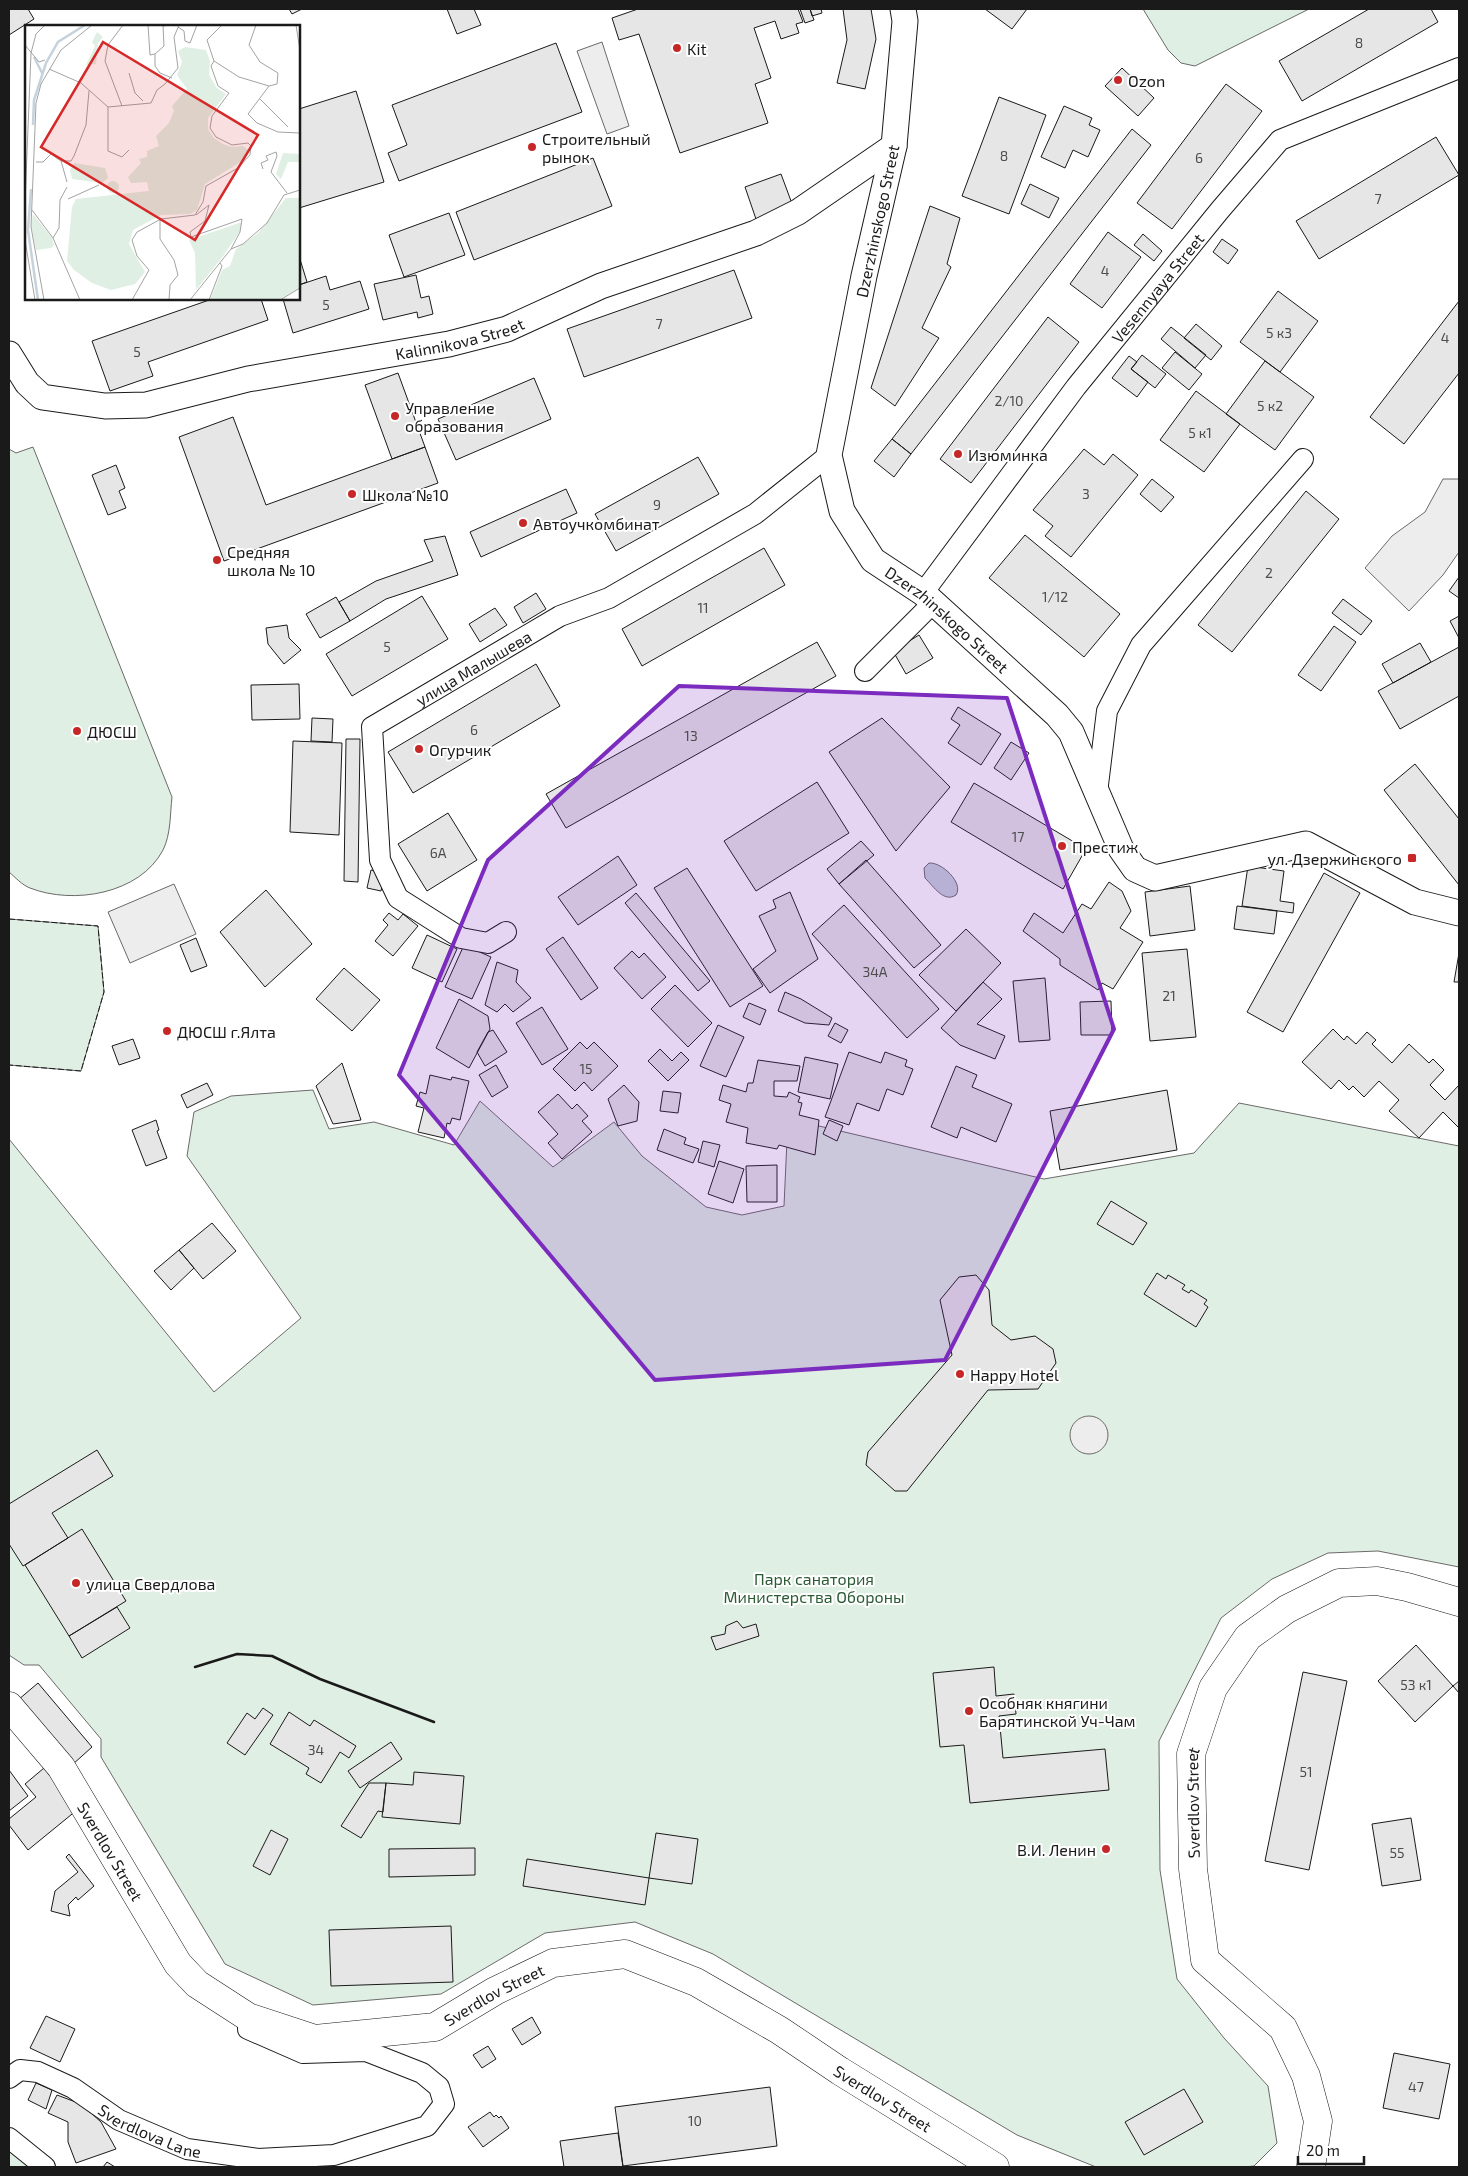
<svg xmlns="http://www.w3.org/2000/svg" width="1468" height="2176" font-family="'Exo 2',sans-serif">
  <rect width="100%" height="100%" fill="#fff"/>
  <!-- green -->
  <path fill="#e0efe3" stroke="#6a6a6a" d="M1143 9H1309L1195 66 1181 63 1168 50Z
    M33 447 172 797C170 814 171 834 163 850 140 894 73 905 30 888 22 885 15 877 9 872V449L16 453Z
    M9 919 98 926 104 992 81 1071 9 1065Z
    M313 1090 329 1129 374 1122 454 1145 480 1101 553 1167 614 1122 642 1156 706 1207 742 1215 784 1206 787 1140 819 1126 1044 1179 1194 1153 1239 1103 1459 1146V1567L1378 1551 1328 1553 1272 1579 1221 1618 1159 1741 1160 1870 1177 1979 1224 2038 1268 2086 1277 2143 1254 2166 1243 2167H1096L1017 2135 713 1954 635 1922 545 1933 441 1994 313 2005 225 1964 101 1757V1739L39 1665H24L9 1655V1139L214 1392 301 1318 187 1156 194 1112 231 1096Z
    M9 2151 30 2167H9Z"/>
  <!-- parking -->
  <path fill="#ededed" stroke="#6a6a6a" d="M602 42 629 126 607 134 577 51Z
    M1443 479H1459V552L1443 575 1409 611 1365 568 1392 536 1425 512Z
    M174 884 196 934 130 963 108 912Z
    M1070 1435a19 19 0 1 1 38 0a19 19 0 1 1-38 0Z"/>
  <!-- water -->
  <path fill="#c6d2dc" stroke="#6a6a6a" d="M929 863C942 862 964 883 956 895 944 903 934 887 925 878L924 868Z"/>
  <!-- building -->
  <path fill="#e6e6e6" stroke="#1a1a1a" d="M9 9H28L34 19 9 35Z
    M289 9H302L292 14Z
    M447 9H474L481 25 457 34Z
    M638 9H798L803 22 796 24 799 33 781 39 775 21 754 28 771 78 755 84 768 123 680 153 639 34 619 40 612 18Z
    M800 9H810L814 20 805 23Z
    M810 9H821L822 13 812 16Z
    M843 9H871L876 39 865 89 837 83 847 40Z
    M985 9H1027L1012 29Z
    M1369 9H1431L1438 22 1302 101 1279 61Z
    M556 43 582 112 399 181 388 153 407 145 392 105Z
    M1122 68 1154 98 1138 116 1105 86Z
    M1226 84 1262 111 1172 229 1137 203Z
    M356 91 384 182 299 208V109Z
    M999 97 1046 115 1009 214 962 196Z
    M1064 106 1092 118 1089 125 1100 130 1088 157 1073 150 1065 168 1041 157Z
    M1132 129 1151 145 911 454 892 439Z
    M1436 137 1459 175 1319 259 1296 221Z
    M593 158 612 206 474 260 456 212Z
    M781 174 794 209 757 222 745 187Z
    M1030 184 1059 198 1049 218 1021 204Z
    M930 206 960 218 947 264 951 267 922 328 939 338 895 406 871 388Z
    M449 213 465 255 404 277 389 235Z
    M1108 232 1141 257 1102 308 1070 284Z
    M1143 234 1162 251 1154 261 1134 245Z
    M1222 239 1238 250 1228 264 1213 252Z
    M299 256 307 282 299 285Z
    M734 270 752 318 584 377 567 329Z
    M416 275 421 298 429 296 433 314 418 318 417 312 383 320 374 284Z
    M326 276 330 290 360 281 369 309 293 333 283 299H299V285Z
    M1278 291 1318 321 1280 372 1240 342Z
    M212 299H261L268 320 148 362 153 376 110 391 92 341Z
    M1459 301V373L1404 444 1370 417Z
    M1048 317 1079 342 971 483 940 459Z
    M1196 324 1222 346 1211 360 1184 338Z
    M1171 327 1206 355 1195 368 1161 339Z
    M1175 352 1202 374 1189 390 1162 368Z
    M1142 355 1166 374 1155 388 1131 369Z
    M1129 356 1137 362 1131 369 1148 382 1137 397 1112 378Z
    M1265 361 1314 397 1275 450 1226 414Z
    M398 373 425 447 392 459 365 385Z
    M534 378 551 419 456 460 438 419Z
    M1196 391 1240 424 1204 472 1160 440Z
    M233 417 266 505 425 447 438 483 224 561 179 437Z
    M892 439 911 454 894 477 874 461Z
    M1084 449 1104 465 1113 454 1138 475 1071 557 1045 536 1053 526 1033 510Z
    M698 457 719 494 616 551 595 514Z
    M116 465 125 488 119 491 126 508 108 515 92 475Z
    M1152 479 1174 497 1161 512 1140 494Z
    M566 489 577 513 481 557 470 532Z
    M1306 491 1339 519 1232 652 1198 625Z
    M1025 535 1120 614 1084 657 989 578Z
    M445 536 458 575 386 599 350 621 339 602 376 581 433 561 424 540Z
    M764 548 785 585 642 666 622 629Z
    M1459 577V598L1449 591Z
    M536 593 546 609 523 623 514 607Z
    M422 596 448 639 352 696 326 654Z
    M336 597 350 621 320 638 306 614Z
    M1343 599 1372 621 1361 635 1332 613Z
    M495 608 507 625 480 642 469 624Z
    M1459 616V638L1450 621Z
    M287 625 289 638 301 650 284 664 268 644 266 628Z
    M1334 626 1356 642 1321 691 1298 675Z
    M919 635 933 658 906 674 893 651Z
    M817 642 836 676 566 828 546 794Z
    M1420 643 1431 662 1393 683 1382 664Z
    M1459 647V696L1400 729 1378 691Z
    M536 664 560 706 413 793 388 752Z
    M299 684 300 719 252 720 251 685Z
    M958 707 1001 734 981 765 948 743 960 725 951 719Z
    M312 718 333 719 332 742 311 741Z
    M882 718 950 787 896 851 829 752Z
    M346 739H360L358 882 344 881Z
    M293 741 342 743 339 835 290 832Z
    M1011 742 1029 753 1011 780 994 768Z
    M1415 764 1459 819V885L1384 790Z
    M817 782 849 833 756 891 724 841Z
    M974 783 1086 849 1063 889 951 822Z
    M448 813 477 860 427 891 398 844Z
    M861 841 874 855 839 884 827 869Z
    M618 856 637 885 578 925 558 897Z
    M866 860 941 945 914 968 839 884Z
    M1248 866 1284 871 1280 901 1294 903 1293 913 1242 906Z
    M687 868 763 986 730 1007 654 888Z
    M371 870 385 873 381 891 367 888Z
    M1324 873 1360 893 1283 1032 1247 1012Z
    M1109 882 1122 891 1131 911 1120 928 1143 942 1113 989 1102 983 1098 990 1060 965V959L1023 931 1034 913 1063 933 1082 904 1091 909Z
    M1190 886 1195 930 1150 936 1145 892Z
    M266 890 312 944 265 987 220 932Z
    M790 892 818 959 770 993 753 969 776 951 759 916 776 908 773 900Z
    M636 893 710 981 698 991 625 903Z
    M844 905 939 1009 907 1038 812 934Z
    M1237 906 1277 911 1274 934 1234 929Z
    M389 913 398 920 403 914 418 926 393 956 375 941 388 925 383 920Z
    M966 929 1001 963 956 1011 919 975Z
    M427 935 457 949 442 982 412 968Z
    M563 937 598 988 581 1000 546 949Z
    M196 938 207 966 191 972 180 945Z
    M464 945 491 957 472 999 445 987Z
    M1187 949 1196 1037 1150 1041 1142 953Z
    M632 951 639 958 644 953 666 977 642 999 614 968Z
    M1459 953V982H1454Z
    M497 962 518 970 516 982 531 998 513 1012 505 1004 497 1012 485 1005Z
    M344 968 380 1000 352 1031 316 999Z
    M1045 978 1050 1040 1019 1042 1013 981Z
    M983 982 1002 999 977 1024 1005 1036 995 1059 960 1045 941 1028Z
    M675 985 712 1023 688 1047 651 1009Z
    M785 992 801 999 832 1018 829 1025 805 1023 778 1011Z
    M459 999 488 1016 490 1029 469 1068 436 1048Z
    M1111 1001 1112 1035H1081L1080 1002Z
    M749 1003 766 1010 760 1025 743 1017Z
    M542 1007 568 1049 542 1065 516 1023Z
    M835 1023 848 1030 841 1043 828 1036Z
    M718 1025 744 1037 726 1077 700 1066Z
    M1333 1029 1344 1040 1347 1036 1356 1044 1367 1032 1376 1040 1372 1044 1392 1063 1409 1044 1429 1063 1433 1059 1444 1070 1430 1085 1445 1100 1459 1085V1128L1443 1112 1419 1138 1389 1111 1399 1100 1379 1081 1364 1097 1353 1086 1349 1090 1339 1080 1331 1089 1302 1062Z
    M493 1030 507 1052 485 1066 477 1052 488 1032Z
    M133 1039 140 1058 119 1065 112 1046Z
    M580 1042 587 1049 594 1042 618 1066 592 1091 584 1082 575 1091 553 1069Z
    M660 1049 672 1061 681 1052 689 1060 668 1081 648 1061Z
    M849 1052 881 1063 885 1052 907 1060 905 1066 913 1069 903 1095 887 1089 879 1111 857 1103 849 1125 825 1117Z
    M805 1057 838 1064 830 1099 798 1092Z
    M758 1060 800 1066 797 1081H774V1096L787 1097 789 1092 800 1097 798 1102 802 1103 799 1115 819 1120 815 1155 779 1145 777 1149 746 1143 748 1128 726 1122 731 1104 719 1100 723 1085 746 1092 748 1083H753Z
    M342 1063 361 1120 333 1124 316 1086Z
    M496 1065 508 1087 492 1097 479 1075Z
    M956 1066 977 1075 972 1087 1012 1104 996 1142 961 1127 957 1138 931 1127Z
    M430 1075 451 1080 452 1077 469 1081 460 1120 452 1118 450 1124 447 1123 444 1138 418 1132 424 1108 416 1106 420 1092 426 1094Z
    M207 1083 213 1095 187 1108 181 1095Z
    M624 1085 639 1102 637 1121 618 1126 608 1099Z
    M1167 1090 1177 1150 1060 1170 1050 1111Z
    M663 1091 681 1093 678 1113 660 1111Z
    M558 1094 572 1109 577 1104 588 1116 582 1121 592 1132 562 1159 548 1143 558 1134 538 1112Z
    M156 1120 159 1130 157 1131 167 1158 146 1166 132 1130Z
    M829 1120 843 1126 837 1141 823 1134Z
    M664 1129 686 1138 684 1144 699 1149 693 1163 657 1150Z
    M703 1141 720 1145 714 1167 698 1162Z
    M719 1161 744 1169 733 1203 708 1194Z
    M777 1165V1202H747L746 1166Z
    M1111 1201 1147 1223 1133 1245 1097 1224Z
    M212 1223 236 1251 203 1279 179 1250Z
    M179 1250 194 1268 171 1290 154 1271Z
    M1157 1273 1166 1279 1168 1275 1185 1285 1182 1289 1189 1293 1191 1290 1207 1300 1204 1304 1208 1307 1196 1327 1144 1294Z
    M976 1275 989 1290 992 1325 1011 1340 1035 1336 1053 1349 1056 1363 1038 1389 988 1390 907 1491H895L866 1465 868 1452 952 1355 940 1300 959 1277Z
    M97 1450 113 1476 52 1513 68 1538 23 1566 9 1544V1504Z
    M82 1529 126 1601 69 1636 25 1565Z
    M117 1607 130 1628 82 1658 69 1636Z
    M737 1621 743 1628 756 1624 759 1636 716 1650 711 1637 725 1634 726 1626Z
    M1416 1645 1453 1686 1415 1722 1378 1681Z
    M994 1667 996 1696 1014 1694 1016 1714 999 1716 1003 1758 1105 1749 1109 1790 970 1803 964 1745 940 1747 933 1673Z
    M1303 1672 1347 1681 1309 1870 1265 1861Z
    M1459 1681V1693L1453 1686Z
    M38 1683 92 1747 72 1765 18 1700Z
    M263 1708 273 1715 245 1755 227 1743 247 1713 255 1719Z
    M289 1712 310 1726 314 1720 356 1746 349 1758 340 1752 321 1783 306 1774 309 1768 270 1744Z
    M391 1742 402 1759 360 1788 348 1771Z
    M44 1768 77 1810 28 1850 9 1825V1819L36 1797 25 1784Z
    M9 1770 28 1796 9 1811Z
    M414 1772 464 1776 460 1824 382 1817 386 1783 413 1785Z
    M369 1783H386L383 1812 378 1811 361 1838 341 1826Z
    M1411 1818 1421 1880 1382 1886 1372 1824Z
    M271 1830 288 1839 270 1875 253 1866Z
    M656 1833 698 1839 692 1884 649 1878Z
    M475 1848V1875L389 1877V1849Z
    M69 1854 94 1886 78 1900 76 1897 68 1905 70 1916 51 1911 55 1891 78 1872 66 1857Z
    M527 1859 649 1878 645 1905 523 1886Z
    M451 1926 453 1982 331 1986 329 1930Z
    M46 2016 75 2029 60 2062 30 2048Z
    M532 2017 541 2033 522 2045 512 2029Z
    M488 2046 496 2059 482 2068 473 2055Z
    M1394 2053 1450 2064 1439 2119 1383 2108Z
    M36 2083 52 2090 46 2109 28 2100Z
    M770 2087 777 2146 623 2166 615 2107Z
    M1184 2089 1203 2122 1144 2155 1125 2122Z
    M57 2095 81 2104 101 2122 116 2149 76 2163 68 2142V2122L48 2113Z
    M490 2112 494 2117 496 2115 499 2118 501 2116 509 2128 483 2147 468 2127Z
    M618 2133 623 2167H564L560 2141Z
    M107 2162 115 2167H103Z"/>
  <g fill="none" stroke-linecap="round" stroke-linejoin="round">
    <!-- minor casing -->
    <g stroke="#1a1a1a" stroke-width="22">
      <g id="minor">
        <path id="s1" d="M923 593 1076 387 1220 210 1280 140 1459 68"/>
        <path d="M865 671 933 603"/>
        <path d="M1097 793 1107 711 1141 645 1303 459"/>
        <path id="s2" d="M506 932 488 943 461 938 398 898 380 860 372 727 560 616 609 598 755 514 829 455"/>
        <path id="s3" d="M9 2078 20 2070 38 2072 73 2088 119 2120 187 2149 258 2159 334 2155 427 2126 444 2104 439 2087 422 2073 366 2051 303 2053 248 2029V2025"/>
        <path d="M9 2138 45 2167"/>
      </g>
    </g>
    <!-- tertiary casing -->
    <g stroke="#1a1a1a" stroke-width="27">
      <g id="tertiary">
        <path id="s4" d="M903 9 905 21 894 146 864 276 829 455 842 511 873 560 923 593 1057 715 1071 732 1121 849 1135 869 1155 878 1306 844 1415 902 1459 913"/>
        <path id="s5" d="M9 354 27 383 42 397 105 406 146 405 248 379 449 344 507 329 601 286 756 233 798 212 894 146"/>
      </g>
    </g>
    <!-- secondary casing -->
    <g stroke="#1a1a1a" stroke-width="29">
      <g id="secondary">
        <path id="s6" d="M9 1706 61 1767 178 1964 197 1984 248 2017 315 2039 435 2027 495 1991 553 1963 625 1954 696 1982 779 2030 840 2071 995 2167"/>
        <path id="s7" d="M1311 2167 1318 2121 1306 2076 1283 2028 1205 1960 1193 1869 1191 1754 1213 1688 1248 1637 1287 1609 1339 1583 1377 1581 1407 1587 1459 1602"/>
      </g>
    </g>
    <!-- minor -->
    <use href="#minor" stroke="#fff" stroke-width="20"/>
    <!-- tertiary -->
    <use href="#tertiary" stroke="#fff" stroke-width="25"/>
    <!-- secondary -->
    <use href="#secondary" stroke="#fff" stroke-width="28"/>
    <!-- fence -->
    <path stroke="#1a1a1a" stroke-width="1" stroke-dasharray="6 2.5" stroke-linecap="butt" d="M9 919 98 926 104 992 81 1071 9 1065"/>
    <!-- wall -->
    <path stroke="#1a1a1a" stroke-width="2.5" d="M195 1667 237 1654 272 1656 320 1679 434 1722"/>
  </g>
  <!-- marked area -->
  <path fill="#7b2cbf" fill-opacity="0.2" stroke="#7b2cbf" stroke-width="4" stroke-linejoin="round" d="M679 686 1007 698 1114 1029 945 1360 655 1380 399 1075 488 860Z"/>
  <!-- markers -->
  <g fill="#c62828" stroke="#fff" stroke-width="2">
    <circle cx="677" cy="48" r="5"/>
    <circle cx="1118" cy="80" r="5"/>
    <circle cx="532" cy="147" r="5"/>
    <circle cx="395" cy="416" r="5"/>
    <circle cx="958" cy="454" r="5"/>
    <circle cx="352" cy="494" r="5"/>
    <circle cx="523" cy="523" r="5"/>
    <circle cx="217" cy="560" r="5"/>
    <circle cx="77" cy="731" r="5"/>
    <circle cx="419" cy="749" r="5"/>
    <circle cx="1062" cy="846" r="5"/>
    <rect x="1407" y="853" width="10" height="10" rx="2.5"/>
    <circle cx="167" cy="1031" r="5"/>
    <circle cx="960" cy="1374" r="5"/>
    <circle cx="76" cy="1583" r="5"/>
    <circle cx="969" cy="1711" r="5"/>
    <circle cx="1106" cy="1849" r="5"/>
  </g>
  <g text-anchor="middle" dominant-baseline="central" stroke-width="4" stroke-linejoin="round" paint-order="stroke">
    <!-- number labels -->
    <g font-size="14" fill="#4d4d4d">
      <text x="1359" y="42">8</text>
      <text x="1004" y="155">8</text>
      <text x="1199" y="157">6</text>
      <text x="1378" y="198">7</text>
      <text x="1105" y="270">4</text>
      <text x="326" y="304">5</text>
      <text x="659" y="323">7</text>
      <text x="1279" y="332">5 к3</text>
      <text x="1445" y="337">4</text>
      <text x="137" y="351">5</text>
      <text x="1009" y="400">2/10</text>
      <text x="1270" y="405">5 к2</text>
      <text x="1200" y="432">5 к1</text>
      <text x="1086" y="493">3</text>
      <text x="657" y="504">9</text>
      <text x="1269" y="572">2</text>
      <text x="1055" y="596">1/12</text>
      <text x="703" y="607">11</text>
      <text x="387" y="646">5</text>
      <text x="474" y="729">6</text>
      <text x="691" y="735">13</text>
      <text x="1018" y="836">17</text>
      <text x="438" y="852">6А</text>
      <text x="875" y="971">34А</text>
      <text x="1169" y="995">21</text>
      <text x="586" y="1068">15</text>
      <text x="1416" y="1684">53 к1</text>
      <text x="316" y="1749">34</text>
      <text x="1306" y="1771">51</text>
      <text x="1397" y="1852">55</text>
      <text x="1416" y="2086">47</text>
      <text x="695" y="2120">10</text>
    </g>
    <!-- poi labels -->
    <g font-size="16" fill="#1a1a1a" stroke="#fff" text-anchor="start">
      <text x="687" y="48">Kit</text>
      <text x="1128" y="80">Ozon</text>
      <text x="542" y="138">Строительный<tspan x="542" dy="18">рынок</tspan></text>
      <text x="405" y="407">Управление<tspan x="405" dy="18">образования</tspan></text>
      <text x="968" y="454">Изюминка</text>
      <text x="362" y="494">Школа №10</text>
      <text x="533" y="523">Автоучкомбинат</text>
      <text x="227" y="551">Средняя<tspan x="227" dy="18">школа № 10</tspan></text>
      <text x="87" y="731">ДЮСШ</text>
      <text x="429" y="749">Огурчик</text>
      <text x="1072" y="846">Престиж</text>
      <text x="1402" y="858" text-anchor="end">ул. Дзержинского</text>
      <text x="177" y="1031">ДЮСШ г.Ялта</text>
      <text x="970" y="1374">Happy Hotel</text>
      <text x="86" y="1583">улица Свердлова</text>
      <text x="979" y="1702">Особняк княгини<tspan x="979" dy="18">Барятинской Уч-Чам</tspan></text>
      <text x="1096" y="1849" text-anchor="end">В.И. Ленин</text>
    </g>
    <!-- street labels -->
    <g font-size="16" fill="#1a1a1a" stroke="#fff">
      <text transform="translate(877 221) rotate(-78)">Dzerzhinskogo Street</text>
      <text stroke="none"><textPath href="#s1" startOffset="385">Vesennyaya Street</textPath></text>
      <text stroke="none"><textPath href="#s5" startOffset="480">Kalinnikova Street</textPath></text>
      <text stroke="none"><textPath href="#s4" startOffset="664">Dzerzhinskogo Street</textPath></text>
      <text stroke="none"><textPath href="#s2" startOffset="416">улица Малышева</textPath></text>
      <text stroke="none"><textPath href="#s7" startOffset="408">Sverdlov Street</textPath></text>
      <text stroke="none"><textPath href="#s6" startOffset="178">Sverdlov Street</textPath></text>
      <text stroke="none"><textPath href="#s6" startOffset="656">Sverdlov Street</textPath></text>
      <text stroke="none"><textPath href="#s6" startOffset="1092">Sverdlov Street</textPath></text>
      <text stroke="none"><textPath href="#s3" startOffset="159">Sverdlova Lane</textPath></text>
    </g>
    <!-- park labels -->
    <g font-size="16" fill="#2b5a34" stroke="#fff">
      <text x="814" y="1578">Парк санатория<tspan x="814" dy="18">Министерства Обороны</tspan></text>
    </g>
  </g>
  <!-- overview -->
  <g transform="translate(25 25)">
    <rect width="275" height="275" fill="#fff"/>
    <path d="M72 7 78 12 73 18 71 39 61 40 70 21 67 17ZM160 22 181 25 185 36 184 50 192 63 201 69 183 93V104L189 113 198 119 207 122 218 121 223 125 220 134 180 159 172 185 165 189 136 190 108 205 104 219 120 247 110 259 86 265 67 258 49 245 42 236 47 182 51 174 124 166 122 157 106 158 103 152 116 138 114 134 122 132V126L134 121 131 111 144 98 149 86 147 81 162 64 152 50 157 37 153 26ZM258 128 275 129V137H263L256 154 251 149ZM49 138 80 143 83 153 77 158 47 154 45 145ZM82 162a6 6 0 1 1 12 0a6 6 0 1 1-12 0ZM261 173H275V263L253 275H185L197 245 205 241 211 224 233 208ZM8 189 27 213 29 220 26 223 11 225 6 201ZM217 197 215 206 199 230 171 265 170 228 164 215Z" fill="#e0efe3"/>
    <path fill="none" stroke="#c6d2dc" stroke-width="2.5" d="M9 32 17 48M8 100 9 75 21 38 33 17 60 0M6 164 3 205 13 275"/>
    <path fill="none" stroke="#a3a3a3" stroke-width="1" d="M123 0 125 30 130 29V41L135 48 147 53M271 0 275 25M153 2 159 6 160 16 165 18 172 0M0 20 14 37 20 35M130 29 139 21 138 1 145 0M189 36 182 15 197 0M24 44 56 58 83 82 126 78 132 65 140 59 153 43 149 12 154 0M104 48 110 68 118 76M244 61 223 89 232 98 253 107 275 108M235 74 263 102M97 81 80 36 83 20 98 0M83 82V126L97 132 104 125M36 136 42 157M11 137H18L26 129 36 136H46L49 131 61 100 64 66M238 144 236 138 243 135 241 131 251 127 252 131 246 147 262 168M43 174 74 160M0 178 6 28 11 9 20 0M7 185 28 213 55 275M171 190 184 180 180 196 165 207 166 212 217 194 215 207 206 224M135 194V214L149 235 153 250 145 260 144 275M28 213 34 203 35 175 42 162M0 215 10 275M19 275 6 202 11 78 16 59 36 25 67 0M107 275 124 245 112 231 107 215 112 207 136 194 170 190 178 177 181 161 213 143 225 130 226 121 223 118 207 120 191 112 185 103 187 91 204 68 193 61 186 41 189 36 214 52 244 61 252 59 253 48 235 37 224 20 231 0M165 275 206 224 218 219 242 198 259 170 275 165M184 275 197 241 195 238M255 275 275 263"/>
    <path fill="#d62828" fill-opacity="0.15" stroke="#d62828" stroke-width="2.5" d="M78 17 233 110 170 215 16 122Z"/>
    <rect width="275" height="275" fill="none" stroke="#1a1a1a" stroke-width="2.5"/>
  </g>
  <!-- border -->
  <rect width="1468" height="2176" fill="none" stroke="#1a1a1a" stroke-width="20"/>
  <!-- scale -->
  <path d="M1298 2156v8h66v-8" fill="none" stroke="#1a1a1a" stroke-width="2.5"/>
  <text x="1306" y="2156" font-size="15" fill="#1a1a1a" stroke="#ffffff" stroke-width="4" paint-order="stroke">20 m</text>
</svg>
